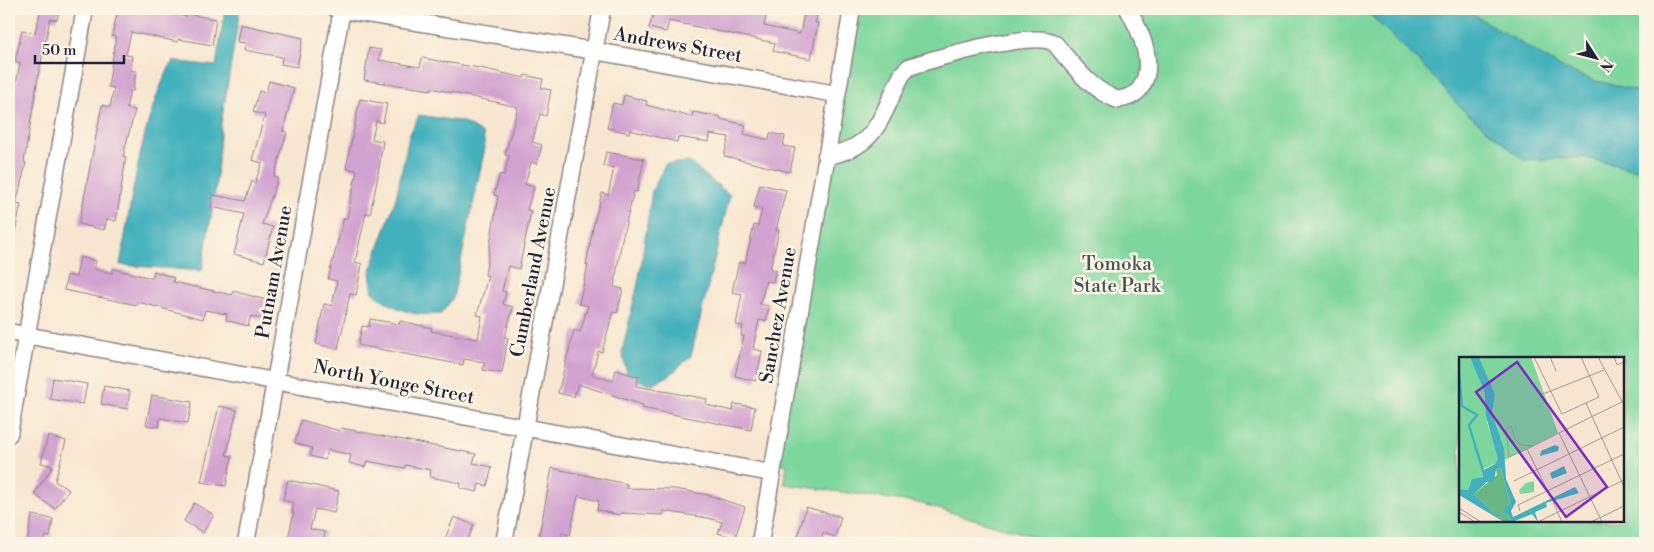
<svg xmlns="http://www.w3.org/2000/svg" width="1654" height="552" font-family="'Libre Bodoni',serif">
  <rect width="100%" height="100%" fill="#fcf5e5"/>
  <filter id="ink" filterUnits="userSpaceOnUse"><feTurbulence type="fractalNoise" baseFrequency=".02" numOctaves="2"/><feDisplacementMap in="SourceGraphic" scale="10" xChannelSelector="R" yChannelSelector="G"/><feConvolveMatrix kernelMatrix="1 2 1 2 8 2 1 2 1" color-interpolation-filters="sRGB"/></filter>
  <filter id="wash" filterUnits="userSpaceOnUse"><feTurbulence type="fractalNoise" baseFrequency=".0096" numOctaves="4" result="noise"/><feDisplacementMap in="SourceGraphic" scale="20" xChannelSelector="R" yChannelSelector="G"/><feGaussianBlur stdDeviation="1.12" result="paint"/><feColorMatrix in="noise" values="0 0 0 0 0 0 0 0 0 0 0 0 0 0 0 0 0 1.4 0 .05"/><feComposite in="paint" operator="in"/></filter>
  <g filter="url(#wash)">
    <rect width="100%" height="100%" fill="#f8e7d0"/>
    <!-- green -->
    <path fill="#7dd69c" stroke="#507c6c" fill-rule="evenodd" d="M850 9H1364L1423 65 1461 108 1524 160 1583 157 1645 172V543H1056L919 503 784 484 787 465 774 461ZM1460 358H1623V521H1460Z
      M1464 9H1645V93L1589 79 1562 68Z"/>
    <!-- water -->
    <path fill="#42b1bc" stroke="#326a7c" d="M225 9H240L221 124 216 186 202 271 120 265C131 205 142 112 173 61L216 66Z
      M1364 9H1464L1562 68 1589 79 1645 93V172L1583 157 1524 160 1461 108 1423 65Z
      M419 115 463 122 483 134 485 148 453 298 441 314C412 317 397 310 373 293L370 272 396 198 409 136Z
      M689 162 730 195 691 356 670 375 652 384 628 378 622 352 639 278 652 191 665 164Z"/>
    <g id="blocks">
      <!-- building -->
      <path fill="#d1a3d0" d="M41 9H59L57 20 50 19 38 77 24 162 26 163 16 204 21 205 13 240H9V129H11L16 106 12 105 20 63 15 62 22 30 35 33Z
        M118 9H149L186 17V14L216 19 212 45 178 39V42L131 32 126 55 132 56 130 70 136 71 133 91H130L126 108 135 110 123 156 126 157 116 221 107 219 104 230 79 224 102 105 110 107 114 88 108 87 116 37 112 36Z
        M655 9H752L767 12 764 26 800 34 805 9H819L815 23H818L811 59 773 51 775 43 669 21 666 32 649 28Z
        M240 24 303 38 297 67 281 64 282 57 244 50 246 43 237 42Z
        M369 48 381 50 379 60 420 67 422 58 485 69 524 78 525 75 543 79 541 88 551 90 546 116 540 114 532 142 542 145 537 164 531 162 525 184 534 187 527 210 531 211 519 269 508 266 502 291 506 292 503 304 513 307 505 337 508 338 502 373 483 370 484 362 464 359 463 365 358 345 362 326 369 327 370 319 399 324 400 321 432 328 431 331 478 339 482 316 477 315 488 276 485 275 498 196 494 195 500 174 504 175 509 156 505 155 518 107 431 88V90L364 80Z
        M269 81 294 88 283 131 287 132 274 177 278 178 262 224 273 227 264 262 234 254 244 214 211 207 213 195 245 201 252 181 255 183 262 163 252 160 265 115 253 112 259 91 266 93Z
        M624 95 647 101 646 105 692 117 693 112 721 117 720 119 746 125 744 134 769 140 770 133 785 136 783 146 795 148 790 172 724 156 729 137 710 134 709 142 678 137 677 142 630 130 629 133 607 128 613 103 622 105Z
        M360 99 387 104 383 123 376 121 372 139 383 141 377 181 370 214 366 213 355 262 362 264 356 295 350 294 338 349 316 344 324 304 332 306 337 281 328 279 344 218H347L357 170 346 168Z
        M606 152 644 159 637 192 634 191 622 239 614 287 623 289 617 313 613 312 602 352 598 351 592 375 613 381 616 370 639 377 636 386 707 399 706 404 714 407 733 411 734 404 755 407 751 430 642 408 643 405 578 384 574 397 558 393 574 330 580 332 588 306 579 304 588 265H586L594 223 602 193 608 195 614 168 603 166Z
        M760 184 786 190 776 230 779 231 770 269 776 270 773 282 766 281 760 304 769 306 766 321 759 320 753 349 762 351 756 381 735 376 744 336H741L743 326 736 325 742 294 732 292 739 262 745 263 754 225 758 226 762 209 754 207Z
        M80 257 96 261 94 269 112 273 113 269 152 278 154 271 174 278 173 282 232 295 233 291 266 300 261 319 251 316 248 326 226 320 227 314 205 310 203 319 138 302 137 305 64 290 67 275 76 277Z
        M53 378 87 384 83 404 50 399Z
        M104 386 130 391 127 409 101 404Z
        M152 395 192 402 188 423 160 418 159 427 146 425Z
        M219 406 237 410 226 455 232 456 226 486 201 482Z
        M301 420 340 431 341 428 476 454 473 463 492 467 487 486 479 484 477 492 460 488 461 483 430 477 431 470 405 465V468L367 461 365 467 349 463 351 455 328 450 325 460 310 456 312 448 295 443Z
        M48 436 66 441 55 481 69 490 55 509 34 494 53 466 41 463Z
        M552 468 627 484 626 488 675 489 708 495 745 507 735 538 718 533 722 522 708 518 663 511V515L620 513V515L597 510 599 501 578 496 570 535 562 533 560 540 539 536Z
        M288 480 339 491 334 513 315 509 310 529 325 532 323 543H287L294 512H292L294 503 283 500Z
        M194 503 214 515 203 533 184 521Z
        M806 507 841 517 835 537 823 533 820 543H796Z
        M32 515 53 519 50 537 46 536 45 543H27Z
        M454 517 474 525 466 543 444 541Z"/>
    </g>
  </g>
  <g filter="url(#ink)">
    <use href="#blocks" fill-opacity="0" stroke="#8d8486" stroke-width="1"/>
    <g fill="none" stroke-linecap="round" stroke-linejoin="round">
      <!-- minor casing -->
      <g stroke="#8d8486" stroke-width="19">
        <path id="minor" d="M336 9 595 51 836 94
          M826 156C880 147 880 115 903 73L909 67C933 59 1034 29 1054 43 1058 46 1062 53 1066 57 1081 75 1096 92 1118 100 1125 98 1134 96 1139 90 1158 66 1140 30 1128 9
          M9 332 771 473
          M9 434 85 9
          M246 543 342 9
          M504 543 602 9
          M760 543 852 9"/>
      </g>
      <!-- minor -->
      <use href="#minor" stroke="#fff" stroke-width="16"/>
    </g>
  </g>
  <g text-anchor="middle" dominant-baseline="central" stroke-width="5" stroke-linejoin="round" paint-order="stroke">
    <!-- street labels -->
    <g font-size="19" fill="#22223b" stroke="#fcf5e5">
      <text transform="translate(678 45) rotate(10)">Andrews Street</text>
      <text transform="translate(274 272) rotate(-80)">Putnam Avenue</text>
      <text transform="translate(533 272) rotate(-79)">Cumberland Avenue</text>
      <text transform="translate(778 315) rotate(-80)">Sanchez Avenue</text>
      <text transform="translate(394 382) rotate(11)">North Yonge Street</text>
    </g>
    <!-- park labels -->
    <g font-size="19" fill="#3d5858" stroke="#fcf5e5">
      <text x="1117" y="264">Tomoka<tspan x="1117" dy="22">State Park</tspan></text>
    </g>
  </g>
  <!-- overview -->
  <g transform="translate(1459 357)">
    <rect width="165" height="165" fill="#f8e7d0"/>
    <path d="M0 0 12 1 21 22 27 39 28 65 39 98V105L23 113 24 119 11 127 9 133 0 132ZM20 0H72L99 76 46 103 33 57 36 37ZM75 124V135L61 137 60 133 67 126Z" fill="#7dd69c"/>
    <path d="M42 111 51 146 42 156 48 157 53 165H45L15 137 38 118 37 112Z" fill="#66b784"/>
    <path d="M11 0H20L36 37 33 57 45 92 47 122 57 145 52 154 54 160 116 130 120 136 87 146 88 150 76 155 79 165 73 157 53 165 48 157 42 156 51 146 42 111 37 112 35 125H28L15 137 45 165 0 138V132L9 133 13 122 24 120 23 114 36 107 39 102 27 59 26 36ZM96 88 100 90 99 94 81 99 82 94ZM105 109 108 116 93 122 91 116Z" fill="#42b1bc"/>
    <path fill="none" stroke="#42b1bc" stroke-width="2.5" d="M0 15 3 49 18 58 10 68 24 114"/>
    <path fill="none" stroke="#a29894" stroke-width="1" d="M75 0 103 57 140 40 122 0M91 0 97 14M139 0 165 48M155 0 158 8 165 5M84 37 145 13M127 46 165 130M100 76 143 165M74 89 62 88 56 82 52 69 47 72 50 100 68 92 132 60 165 44M68 92 92 141M55 124 165 70M94 145 103 165M0 151 22 165M61 154 59 148 165 97M0 155 16 165M81 164 165 123M132 165 165 149"/>
    <path fill="#7b2cbf" fill-opacity="0.15" stroke="#7b2cbf" stroke-width="2.5" d="M58 5 148 130 107 160 17 35Z"/>
    <rect width="165" height="165" fill="none" stroke="#22223b" stroke-width="2.5"/>
  </g>
  <!-- margin -->
  <rect width="1654" height="552" fill="none" stroke="#fcf5e5" stroke-width="30"/>
  <!-- north arrow -->
  <g transform="translate(1596 58) rotate(126)" stroke="#fcf5e5" stroke-width="4" paint-order="stroke">
  <path d="M0-4L9 19L0 12L-9 19Z" fill="#22223b"/>
  <text y="-8" font-size="14" font-weight="bold" text-anchor="middle" fill="#22223b">N</text>
  </g>
  <!-- scale -->
  <path d="M35 55v8h89v-8" fill="none" stroke="#22223b" stroke-width="2.5"/>
  <text x="42" y="55" font-size="15" fill="#22223b" stroke="#fcf5e5" stroke-width="4" paint-order="stroke">50 m</text>
</svg>
